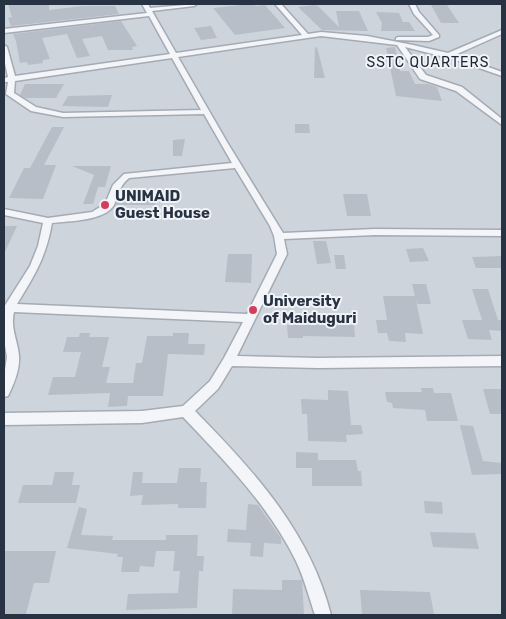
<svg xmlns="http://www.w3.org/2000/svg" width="506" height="619" font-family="Rubik,sans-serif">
  <rect width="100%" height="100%" fill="#e0e4ea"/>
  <!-- built -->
  <path fill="#ced4dc" d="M4 4H502V615H4Z"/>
  <!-- building -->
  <path fill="#b7bec7" d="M8 4H49V10L83 6H115L119 14 11 26 8 18 12 17Z
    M251 4 257 6 265 5 285 28 235 35 213 8Z
    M314 5 318 6 339 27 336 11H359L368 31 322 30 298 7Z
    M431 5H447L459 23H441Z
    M376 12 399 13 403 22H409L415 31H381L382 23Z
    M121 21 137 46 132 47 133 50H108L102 36 82 39 90 56 77 58 67 34 42 38 50 59 43 60V63L28 65 27 62 20 63 16 41 13 34Z
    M211 26 217 38 201 40 194 28Z
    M317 47 325 78H314L315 48Z
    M395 47 400 71H409L415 84H428L437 87 442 101 396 96 386 48Z
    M25 84H64L56 98H25L20 95Z
    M112 95 108 107 62 106 68 96Z
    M295 124H309L310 133H295Z
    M52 127H64L44 165H56L43 199 9 198 24 168H30Z
    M185 139 182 156H173V140Z
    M72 166H111L105 187H98L93 204H83L94 175Z
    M121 191 158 192 155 205H116Z
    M343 194H367L371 216H347Z
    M4 226H17L4 254Z
    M313 241H326L331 263 317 264Z
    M423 248 429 261 410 262 406 249Z
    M228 254H252L251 283 225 282Z
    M334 255H344L346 269H336Z
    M502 256V268H476L472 257Z
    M412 284H426L431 304H417Z
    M472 289H488L498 320H502V331L489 330 492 340 468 339 462 320H482Z
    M383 296H415L423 334 405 333 406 342 389 341 387 333H378L376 320H387Z
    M320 315H333L334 324 354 325 355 337 303 336V338H288L287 325 320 324Z
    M80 333H90L89 337H109L102 367H110L106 383H133L136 363H142L147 336H173V333H189L188 344H205L204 355 168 354 163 396H128L127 406 108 407 110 393 48 395 53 377H75L81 352H63L67 337H79Z
    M421 388H433L434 393H451L458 421H427L425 410 393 408 392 403 387 402 385 392H422Z
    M483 389H501L502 414H490Z
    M328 390 348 391 351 425H361L363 434 346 435 347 442 308 441 307 414H302L301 399 328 400Z
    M460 425 473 426 483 461 502 463V474L472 475Z
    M296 452 318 453V460H356L358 471H361L362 486H312V468H296Z
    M179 468H201L200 482H207L206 508H178V504L141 505 143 495 130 496 133 472H143L142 483H177Z
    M55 472H74L72 485H80L76 503H18L23 485H52Z
    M424 501 442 502 443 514 425 513Z
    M248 504 258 505 281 538V544L264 543 263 557 250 556 251 543 227 542 228 529 246 530Z
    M79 507 87 509 81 535 113 536 112 540H166V535H198L197 556H204L203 571H199L197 608 126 610 128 594 178 593 180 571H173L175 551H156L154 567 140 566 139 572H121L123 557H117L118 554 67 548Z
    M430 532 475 533 479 549 433 547Z
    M4 551H56L49 583H34L26 614H4Z
    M282 580H302L304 615H232L233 589 282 590Z
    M360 590 430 592 434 615 362 614Z"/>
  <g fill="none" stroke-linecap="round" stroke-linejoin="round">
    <!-- minor casing -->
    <g stroke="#a5abb4" stroke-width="3">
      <path id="minor" d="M142 4H148L150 8 197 4 194 6 152 11 176 53 302 35 275 4H281L308 34 321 32 367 36 413 45 448 53 502 30V34L455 55 502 72V76L456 60 405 47 426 75 462 87 502 119V125L456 91 420 79 397 45 321 36 178 57 227 142 283 233 375 229 502 230V236L375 235 284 239 287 254 237 356 318 358 502 356V366L318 368 232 366 218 389 195 411C254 471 310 532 331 615H315C309 597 304 578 296 561 269 506 225 461 183 417L142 423 4 425V413L142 411 183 406 210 381 224 358 243 322 14 312C10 328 18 341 19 356 20 369 14 384 8 396L4 397V376L7 357 4 340V307L30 266 38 246 43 223 4 215V209L48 218 92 212 105 204 113 185 124 174 232 163 204 114 63 117 31 111 6 94 8 82H4V78L8 77 4 59V45L7 47 15 76 170 54 149 16 4 33V29L147 13ZM172 58 201 110 63 113 36 107 14 93 15 81ZM235 168 270 226 274 236 277 254 247 314 17 304C35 275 46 257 52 223 69 221 105 221 114 205 119 194 119 186 129 178Z
        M409 4H415L419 12 439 35V37L429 41 396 40V38L398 37H428L433 35 414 14Z"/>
    </g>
    <!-- minor -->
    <use href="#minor" fill="#f3f5f8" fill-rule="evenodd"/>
  </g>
  <!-- markers -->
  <g fill="#d63d5d" stroke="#f0f3f7" stroke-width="2">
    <circle cx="105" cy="205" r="5"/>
    <circle cx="253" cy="310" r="5"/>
  </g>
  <g text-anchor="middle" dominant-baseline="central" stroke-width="4" stroke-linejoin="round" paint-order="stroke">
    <!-- far-neighbourhood labels -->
    <g font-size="14" letter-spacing="1" fill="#1a2433" stroke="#f0f3f7">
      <text x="428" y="62">SSTC QUARTERS</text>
    </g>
    <!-- poi labels -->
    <g font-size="15" font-weight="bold" fill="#273342" stroke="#f0f3f7" text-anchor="start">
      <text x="115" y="196">UNIMAID<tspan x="115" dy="17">Guest House</tspan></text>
      <text x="263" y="301">University<tspan x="263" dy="17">of Maiduguri</tspan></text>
    </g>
  </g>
  <!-- border -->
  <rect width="506" height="619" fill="none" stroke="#273342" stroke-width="10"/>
</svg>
